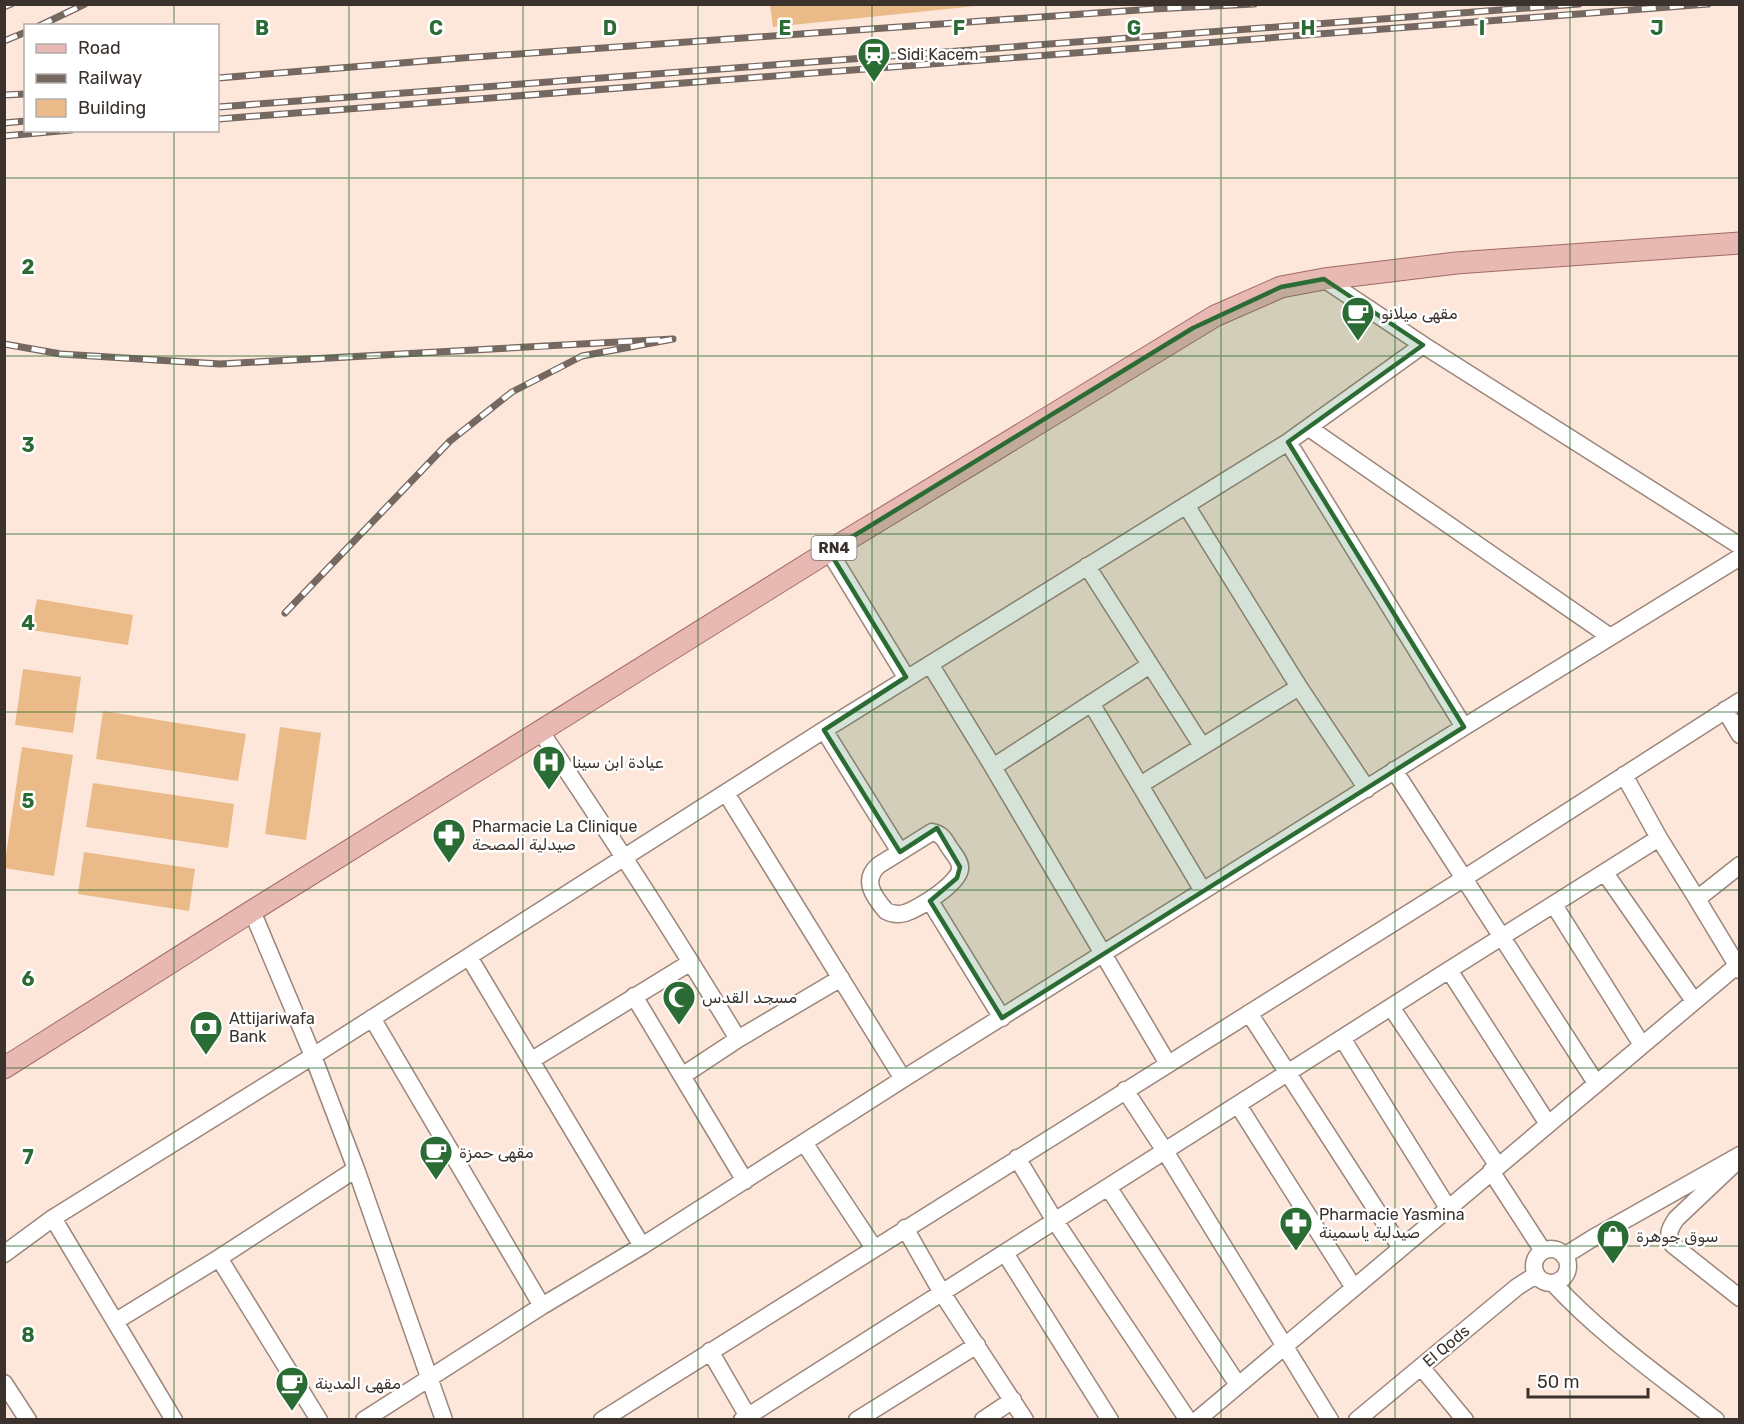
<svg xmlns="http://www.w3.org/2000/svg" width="1744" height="1424" font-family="Rubik,Cairo,sans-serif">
  <rect width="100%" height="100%" fill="#fde6da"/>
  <!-- building -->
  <path fill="#eabb88" d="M770 4H976V6L773 27Z
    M37 599 133 615 128 645 31 630Z
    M23 669 81 677 73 733 15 725Z
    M103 711 246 734 238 781 96 759Z
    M280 727 321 733 306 840 265 834Z
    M22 747 73 755 54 876 4 868Z
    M93 783 234 804 228 848 86 827Z
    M84 852 195 869 189 911 78 894Z"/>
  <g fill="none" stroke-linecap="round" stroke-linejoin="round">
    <!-- minor casing -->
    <g stroke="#9c867b" stroke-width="19">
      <path id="minor" d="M1324 279 1423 345 1740 546
        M1309 428 1609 636
        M1288 442 1464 727
        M1186 505 1299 687 1367 789
        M829 551 906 677
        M1087 566 1202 746
        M930 664 993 767 1168 1064
        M1091 703 1203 891
        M1725 710 1740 735
        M824 730 900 852
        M541 732C609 833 675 935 738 1039L841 978
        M993 767 1150 665
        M1394 770 1596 1083
        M1624 775 1659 838 1697 899 1740 865
        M1140 785 1299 687
        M726 793 903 1079
        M932 832C942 834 944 839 949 847 952 852 960 860 960 867 962 882 918 909 905 913 898 915 892 914 886 911 874 897 861 880 879 865Z
        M1605 873 1694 1001
        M1697 899 1740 970
        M930 901 1002 1018
        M1554 905 1642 1045
        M252 911 313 1056 356 1169 444 1420
        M469 957 642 1246
        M1449 970 1548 1124
        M634 996 745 1181
        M1391 1007 1498 1166
        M1249 1013 1401 1248
        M372 1018 542 1306
        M1342 1038 1448 1208
        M532 1060 691 962
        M682 1076 738 1039
        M1125 1090 1165 1151 1330 1420
        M1238 1105 1354 1288
        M805 1144 874 1248
        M1017 1158 1055 1221 1188 1420
        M1732 1166 1676 1219C1670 1228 1666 1235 1673 1245L1740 1298
        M1491 1171 1543 1251
        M1108 1187 1238 1385
        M53 1218 174 1420
        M905 1228 942 1293 1025 1420
        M1534 1266a17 17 0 1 1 34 0a17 17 0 1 1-34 0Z
        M1005 1253 1110 1420
        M4 1254 53 1218 313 1056 824 730 1288 442 1423 345
        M1564 1256 1593 1238 1740 1155
        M219 1258 319 1420
        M1553 1283C1601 1335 1660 1376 1716 1420
        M116 1321 219 1258 356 1169
        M710 1351 750 1420
        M1421 1367 1465 1420
        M4 1383 28 1420
        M364 1420 542 1306 642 1246 903 1079 1464 727 1740 557
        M602 1420 1463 879 1740 701
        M742 1420 1449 970 1659 838
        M857 1420 977 1345
        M983 1420 1013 1400
        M1197 1420 1740 963
        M1357 1420 1517 1287 1536 1275"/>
    </g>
    <!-- major casing -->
    <g stroke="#a06b62" stroke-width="23">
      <path id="major" d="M4 1068 252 911 829 551 1215 316 1281 287 1324 279 1456 263 1740 243"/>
    </g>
    <!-- minor -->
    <use href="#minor" stroke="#fff" stroke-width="16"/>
    <!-- major -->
    <use href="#major" stroke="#e7b9b2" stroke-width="21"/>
    <!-- rail casing -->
    <g stroke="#756861" stroke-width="7">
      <path id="rail" d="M4 7 11 4
        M39 26 85 4
        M4 41 26 32
        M218 78 462 58 1153 9 1254 4
        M4 95 26 94
        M218 107 1579 4
        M218 119 1708 4
        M4 123 26 121
        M4 136 71 130
        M4 344 61 354 220 364 673 339 582 356 512 392 450 441 285 613"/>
    </g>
    <!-- rail -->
    <use href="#rail" stroke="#fff" stroke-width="4.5" stroke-dasharray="14" stroke-linecap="butt"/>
  </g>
  <!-- marked area -->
  <path fill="#2b6c35" fill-opacity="0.2" stroke="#2b6c35" stroke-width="4.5" stroke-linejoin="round" d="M1324 279 1423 345 1288 442 1464 727 1002 1018 930 901 957 878 960 867 937 828 900 852 824 730 906 677 829 551 1193 328 1281 287Z"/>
  <!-- grid -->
  <path fill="none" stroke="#2b6c35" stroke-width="1.5" stroke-opacity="0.55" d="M174 4V26M349 4V1420M523 4V1420M698 4V1420M872 4V1420M1046 4V1420M1221 4V1420M1395 4V1420M1570 4V1420M174 130V1420M4 178H1740M4 356H1740M4 534H1740M4 712H1740M4 890H1740M4 1068H1740M4 1246H1740"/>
  <!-- icons -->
  <defs>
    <g id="station-pin" transform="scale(1.725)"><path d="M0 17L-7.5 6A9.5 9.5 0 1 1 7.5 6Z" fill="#2b6c35" stroke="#fff"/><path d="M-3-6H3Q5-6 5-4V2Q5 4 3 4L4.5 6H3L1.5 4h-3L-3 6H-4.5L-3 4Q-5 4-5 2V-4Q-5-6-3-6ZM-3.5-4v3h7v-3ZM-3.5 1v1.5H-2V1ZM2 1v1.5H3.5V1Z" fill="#fff"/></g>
    <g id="cafe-pin" transform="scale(1.725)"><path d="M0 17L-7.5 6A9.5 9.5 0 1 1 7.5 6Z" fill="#2b6c35" stroke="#fff"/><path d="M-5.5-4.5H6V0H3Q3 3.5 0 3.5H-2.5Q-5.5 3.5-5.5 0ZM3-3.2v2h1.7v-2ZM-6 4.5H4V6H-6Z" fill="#fff"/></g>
    <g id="hospital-pin" transform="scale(1.725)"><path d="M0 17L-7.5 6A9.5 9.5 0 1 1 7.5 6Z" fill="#2b6c35" stroke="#fff"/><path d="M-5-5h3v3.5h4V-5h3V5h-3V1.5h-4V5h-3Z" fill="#fff"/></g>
    <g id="pharmacy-pin" transform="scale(1.725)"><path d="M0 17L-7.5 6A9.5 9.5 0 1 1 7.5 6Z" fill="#2b6c35" stroke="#fff"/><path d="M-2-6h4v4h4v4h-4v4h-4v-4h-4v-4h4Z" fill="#fff"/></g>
    <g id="mosque-pin" transform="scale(1.725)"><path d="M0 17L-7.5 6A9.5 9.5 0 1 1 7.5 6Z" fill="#2b6c35" stroke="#fff"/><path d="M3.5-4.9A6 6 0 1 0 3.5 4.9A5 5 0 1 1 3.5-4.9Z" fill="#fff"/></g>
    <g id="bank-pin" transform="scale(1.725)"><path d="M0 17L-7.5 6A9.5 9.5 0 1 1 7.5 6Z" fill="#2b6c35" stroke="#fff"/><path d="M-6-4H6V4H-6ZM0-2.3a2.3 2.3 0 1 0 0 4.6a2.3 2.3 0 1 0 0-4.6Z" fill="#fff"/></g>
    <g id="shop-pin" transform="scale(1.725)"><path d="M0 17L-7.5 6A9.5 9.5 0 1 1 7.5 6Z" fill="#2b6c35" stroke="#fff"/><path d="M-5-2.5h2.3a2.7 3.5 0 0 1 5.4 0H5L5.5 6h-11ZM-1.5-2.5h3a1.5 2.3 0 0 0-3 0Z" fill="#fff"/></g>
  </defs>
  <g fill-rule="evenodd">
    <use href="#station-pin" x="874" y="54"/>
    <use href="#cafe-pin" x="1358" y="313"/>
    <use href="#hospital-pin" x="549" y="762"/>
    <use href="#pharmacy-pin" x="449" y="835"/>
    <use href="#mosque-pin" x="679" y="997"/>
    <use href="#bank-pin" x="206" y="1027"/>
    <use href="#cafe-pin" x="436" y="1152"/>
    <use href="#pharmacy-pin" x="1296" y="1223"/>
    <use href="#shop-pin" x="1613" y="1236"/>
    <use href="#cafe-pin" x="292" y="1383"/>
  </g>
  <g text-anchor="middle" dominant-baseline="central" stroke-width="5" stroke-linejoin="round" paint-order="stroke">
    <!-- shield labels -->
    <rect fill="#fff" stroke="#76706c" stroke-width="1.5" x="811.5" y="536" width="45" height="24" rx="4.5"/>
    <g font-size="15" font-weight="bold" fill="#3b322d">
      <text x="834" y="548">RN4</text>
    </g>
    <!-- poi labels -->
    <g font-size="16" fill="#3b322d" stroke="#fff" text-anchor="start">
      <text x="897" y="54">Sidi Kacem</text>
      <text x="1381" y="313">مقهى ميلانو</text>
      <text x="572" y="762">عيادة ابن سينا</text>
      <text x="472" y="826">Pharmacie La Clinique<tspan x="472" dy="18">صيدلية المصحة</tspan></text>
      <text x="702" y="997">مسجد القدس</text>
      <text x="229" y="1018">Attijariwafa<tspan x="229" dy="18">Bank</tspan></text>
      <text x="459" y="1152">مقهى حمزة</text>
      <text x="1319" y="1214">Pharmacie Yasmina<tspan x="1319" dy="18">صيدلية ياسمينة</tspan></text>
      <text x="1636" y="1236">سوق جوهرة</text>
      <text x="315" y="1383">مقهى المدينة</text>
    </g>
    <!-- street labels -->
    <g font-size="16" fill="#3b322d" stroke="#fff">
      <text transform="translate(1446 1346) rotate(-40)">El Qods</text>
    </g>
  </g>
  <g font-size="20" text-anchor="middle" font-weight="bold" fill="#2b6c35" stroke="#fff" stroke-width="5" stroke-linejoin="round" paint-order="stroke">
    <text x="262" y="35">B</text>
    <text x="436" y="35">C</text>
    <text x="610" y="35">D</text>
    <text x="785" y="35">E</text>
    <text x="959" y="35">F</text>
    <text x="1134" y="35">G</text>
    <text x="1308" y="35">H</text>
    <text x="1482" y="35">I</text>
    <text x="1657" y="35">J</text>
    <text x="28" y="274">2</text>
    <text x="28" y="452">3</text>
    <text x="28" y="630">4</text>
    <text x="28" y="808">5</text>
    <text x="28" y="986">6</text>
    <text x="28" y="1164">7</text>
    <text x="28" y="1342">8</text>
  </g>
  <!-- border -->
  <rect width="1744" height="1424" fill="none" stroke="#3b322d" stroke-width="12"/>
  <!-- legend -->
  <rect x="24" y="24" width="195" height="108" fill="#ffffff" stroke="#b1adab" stroke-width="1.5"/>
  <rect x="36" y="44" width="30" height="9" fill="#e7b9b2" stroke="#b1adab" stroke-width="1.5"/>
  <text x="78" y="54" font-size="18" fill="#3b322d">Road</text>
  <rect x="36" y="74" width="30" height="9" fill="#756861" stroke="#b1adab" stroke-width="1.5"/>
  <text x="78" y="84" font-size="18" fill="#3b322d">Railway</text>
  <rect x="36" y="99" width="30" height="18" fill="#eabb88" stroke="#b1adab" stroke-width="1.5"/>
  <text x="78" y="114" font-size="18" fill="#3b322d">Building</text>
  <!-- scale -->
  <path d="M1528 1388v9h120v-9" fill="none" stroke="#3b322d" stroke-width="3"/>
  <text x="1537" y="1388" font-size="18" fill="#3b322d" stroke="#ffffff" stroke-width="4.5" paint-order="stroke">50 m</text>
</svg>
